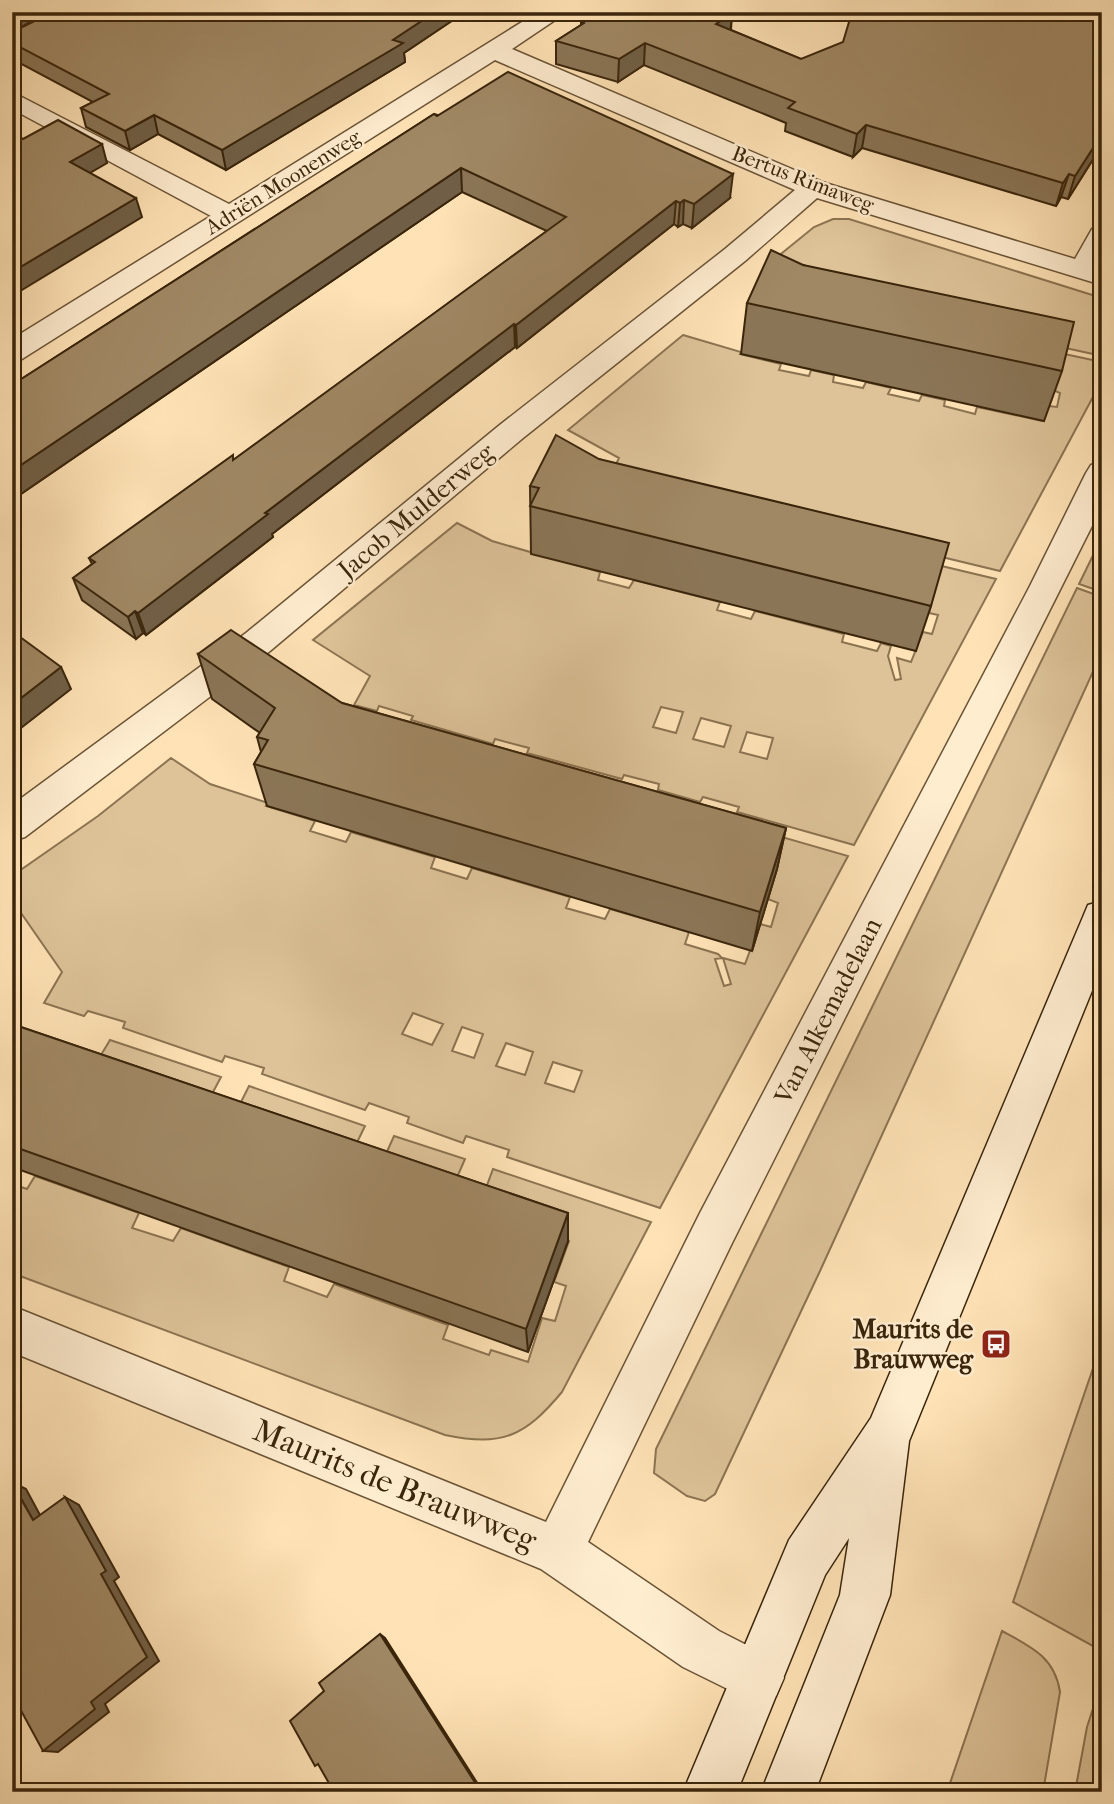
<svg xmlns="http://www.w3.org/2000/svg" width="1114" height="1804" font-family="'IM FELL French Canon',serif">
  <rect width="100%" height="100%" fill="#ffe3b6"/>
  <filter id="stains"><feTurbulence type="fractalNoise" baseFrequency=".00286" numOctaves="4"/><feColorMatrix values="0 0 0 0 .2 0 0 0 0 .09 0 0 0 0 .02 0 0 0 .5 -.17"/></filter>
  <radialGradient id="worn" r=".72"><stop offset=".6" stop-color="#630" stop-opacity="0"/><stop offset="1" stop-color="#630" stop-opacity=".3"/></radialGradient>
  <!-- green -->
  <path fill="#dec399" stroke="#8c7452" stroke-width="2" fill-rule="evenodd" d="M833 219H849L1102 298V356L1020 338 771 262 814 227Z
    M683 335 741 352 740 354 781 364 779 370 809 376 811 370 834 375 833 382 863 388 866 382 891 388 888 394 919 401 922 395 945 400 944 406 975 414 977 407 1043 421 1049 406 1057 407 1060 393 1053 390 1013 343 1102 362V380L1000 571 610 477 619 458 568 430Z
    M457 523 492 541 600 572 598 580 629 588 634 580 720 602 717 610 751 619 755 611 844 634 842 642 877 651 881 643 891 646 888 656 895 680 901 679 897 658 911 662 923 632 932 634 938 615 929 613 935 589 862 547 996 579 854 845 737 812 739 807 703 797 700 802 658 790 659 784 624 775 622 779 527 753 529 748 495 739 493 744 411 720 413 716 379 706 377 711 354 705 370 676 313 640ZM661 707 683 712 676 733 653 727ZM701 718 731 726 724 747 693 739ZM747 732 773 738 767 759 740 752Z
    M1102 537V592L1079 584Z
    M1077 588 1102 597V652L820 1271 715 1494 705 1501 687 1496 654 1473 656 1449Z
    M171 758 210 784 268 803 266 806 315 821 310 831 346 842 351 832 435 857 431 868 467 879 472 868 570 897 566 908 605 919 610 909 689 932 685 944 718 954 722 958 715 959 724 986 731 984 723 958 745 964 760 924 771 927 778 903 768 899 777 868 749 860 723 820 848 856 660 1208 507 1157 509 1150 466 1136 463 1143 407 1123 409 1117 369 1103 365 1110 262 1074 264 1068 225 1056 222 1062 123 1028 125 1022 88 1011 84 1016 44 1003 62 972 12 900V876L98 816ZM413 1013 443 1024 432 1045 402 1034ZM462 1027 483 1034 474 1058 452 1051ZM506 1043 533 1052 525 1075 496 1066ZM553 1062 582 1071 574 1092 545 1083Z
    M110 1040 221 1077 203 1111 89 1075Z
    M249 1086 365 1126 348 1161 230 1124Z
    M394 1136 465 1159 448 1198 377 1174Z
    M493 1169 651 1222 562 1392C525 1436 503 1447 445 1435L12 1273V1184L27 1189 35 1176 139 1213 132 1228 173 1241 181 1228 289 1267 284 1281 327 1297 334 1284 448 1325 443 1339 489 1355 491 1350 528 1362 542 1318 555 1321 566 1286 554 1282 569 1241 479 1207Z
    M1102 1342V1651L1013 1602Z
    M1002 1631C1030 1646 1055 1657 1060 1692L1043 1792H947Z
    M1102 1681V1792H1075L1087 1727Z"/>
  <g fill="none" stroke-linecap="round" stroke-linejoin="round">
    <!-- street casing -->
    <g stroke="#6b5436" stroke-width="3">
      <path id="street" d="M538 12H567L512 49 822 182 1075 259 1092 229 1102 227V260L1098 266 1102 267V285L817 198 745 261 523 438 270 651 25 837 12 841V805L246 633 501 424 725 249 795 190 495 60 22 359 12 361V339L211 216 12 109V92L229 204Z
        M1102 462V506L732 1243 588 1542 719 1631 776 1660 784 1678 776 1696 758 1704 683 1667 541 1569 12 1352V1306L546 1522 700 1213 1030 586 1086 473 1091 465Z"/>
    </g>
    <!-- secondary casing -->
    <g stroke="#3a250b" stroke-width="3">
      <path id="secondary" d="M1102 901V966L909 1441 890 1595 815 1792H761L840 1595 849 1538 825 1575 737 1792H683L789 1540 871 1418 1083 917 1088 905Z"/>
    </g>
    <!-- street -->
    <use href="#street" fill="#ffedd0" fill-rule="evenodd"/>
    <!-- secondary -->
    <use href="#secondary" fill="#ffedd0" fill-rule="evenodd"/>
  </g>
  <!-- wall -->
  <path fill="#8a7556" stroke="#3a250b" stroke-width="2" d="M53 12H465L404 53 405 62 226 170 158 134 130 150 86 127 81 108 93 102 12 59V32Z
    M732 13 731 30 801 59 1102 145 1068 199 1061 197 1056 206 862 148 853 157 785 131 786 123 644 65 618 82 556 64V41L581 25V21Z
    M434 114 730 198 692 228 683 224 678 227 674 224 517 348 515 347 272 534 273 537 146 635 143 633 136 639 82 600 73 578 92 564 89 558 234 460 547 231 462 192 12 500V385Z
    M803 265 1062 371 1044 421 741 354 747 303Z
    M599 459 931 606 916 651 531 554 530 486Z
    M198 654 342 703 786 828 777 869 752 951 267 806 254 764 261 752 257 737 260 733 212 699Z
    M12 1024 568 1213V1241L528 1352 12 1167Z"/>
  <!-- shaded-wall -->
  <path fill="#705f46" stroke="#3a250b" stroke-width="2" d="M12 12H49L12 32Z
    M435 12H465L404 53 405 62 226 170 222 150Z
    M732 13 730 36 716 24Z
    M645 43 644 65 618 82 619 59Z
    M154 115 158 134 130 150 125 131Z
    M866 125 862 148 853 157 857 134Z
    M1102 134V145L1068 199 1075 176Z
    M102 144 107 163 76 181 70 162Z
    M461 168 462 192 12 500V471Z
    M733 174 730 198 692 228 694 204Z
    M1069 174 1061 197 1056 206 1063 183Z
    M136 198 142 217 12 296V272Z
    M684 200 683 224 678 227 680 203Z
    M676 201 674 224 517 348 516 325Z
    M514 324 515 347 272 534 273 537 146 635 138 613 265 513Z
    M135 611 143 633 136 639 128 617Z
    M61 667 71 689 12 735V705Z
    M786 828 777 869 752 951 760 912Z
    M568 1213V1241L528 1352 526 1329Z
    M12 1482 26 1489 47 1528 33 1520Z
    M65 1497 79 1505 119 1577 114 1581 159 1661 105 1704 109 1712 58 1752 43 1751 91 1702 101 1574Z
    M380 1634 385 1638 483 1792H481Z"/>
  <!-- building -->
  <path fill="#a08864" stroke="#3a250b" stroke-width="2" d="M53 12H435L393 40 403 43 222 150 154 115 125 131 81 108 109 94 12 43V32Z
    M595 12H731L732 13 716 24 801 59 843 42 852 12H1102V134L1075 176 1069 174 1063 183 866 125 857 134 788 108 795 102 645 43 619 59 556 41 584 23 581 21Z
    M508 72 733 174 694 204 684 200 680 203 676 201 516 325 514 324 265 513 268 514 138 613 135 611 128 617 73 578 95 562 89 558 233 455V460L566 217 461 168 12 471V385L434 114 437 116Z
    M58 120 102 144 70 162 136 198 12 272V133L23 139Z
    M771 250 803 265 1074 322 1062 371 747 303Z
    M556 435 599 459 949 543 931 606 530 506 539 488 530 486Z
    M231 630 342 703 786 828 760 912 254 764 268 740 257 737 275 708 198 654Z
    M16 634 61 667 12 705V636Z
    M12 1024 568 1213 526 1329 12 1146Z
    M12 1483 33 1520 65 1497 106 1571 101 1574 147 1657 91 1702 95 1709 43 1751 12 1694Z
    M380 1634 481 1792H334L318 1764 315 1766 290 1721 324 1691 319 1683Z"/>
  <!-- icons -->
  <defs>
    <g id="bus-square" transform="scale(1.575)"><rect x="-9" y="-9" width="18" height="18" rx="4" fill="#8f2418" stroke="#ffedd0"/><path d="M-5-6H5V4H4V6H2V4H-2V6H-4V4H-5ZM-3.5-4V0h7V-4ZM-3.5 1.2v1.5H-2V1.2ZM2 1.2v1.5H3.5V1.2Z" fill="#fff"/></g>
  </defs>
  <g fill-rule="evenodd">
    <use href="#bus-square" x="996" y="1344"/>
  </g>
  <g text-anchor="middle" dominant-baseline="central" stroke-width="5" stroke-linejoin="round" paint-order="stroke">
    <!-- far-street labels -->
    <g font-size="21" fill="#3a250b" stroke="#ffedd0">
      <text transform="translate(803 179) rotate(21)">Bertus Rimaweg</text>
      <text transform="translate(283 182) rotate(-32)">Adriën Moonenweg</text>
    </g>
    <!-- street labels -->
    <g font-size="26" fill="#3a250b" stroke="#ffedd0">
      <text transform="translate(416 511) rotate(-40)">Jacob Mulderweg</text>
      <text transform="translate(828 1011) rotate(-63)">Van Alkemadelaan</text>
    </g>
    <!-- poi labels -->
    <g font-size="26" font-weight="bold" fill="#3a250b" stroke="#ffedd0" text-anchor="end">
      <text x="973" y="1329">Maurits de<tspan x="973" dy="30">Brauwweg</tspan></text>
    </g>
    <!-- near-street labels -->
    <g font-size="32" fill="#3a250b" stroke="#ffedd0">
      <text transform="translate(395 1485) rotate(22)">Maurits de Brauwweg</text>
    </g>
  </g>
  <!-- margin -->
  <rect width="1114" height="1804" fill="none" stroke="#ffe3b6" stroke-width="42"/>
  <rect x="14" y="14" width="1086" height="1776" fill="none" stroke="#3a250b" stroke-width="3.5"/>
  <rect x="21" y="21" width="1072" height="1762" fill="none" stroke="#3a250b" stroke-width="2"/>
  <rect width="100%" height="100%" filter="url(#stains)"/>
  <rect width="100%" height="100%" fill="url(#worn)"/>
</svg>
